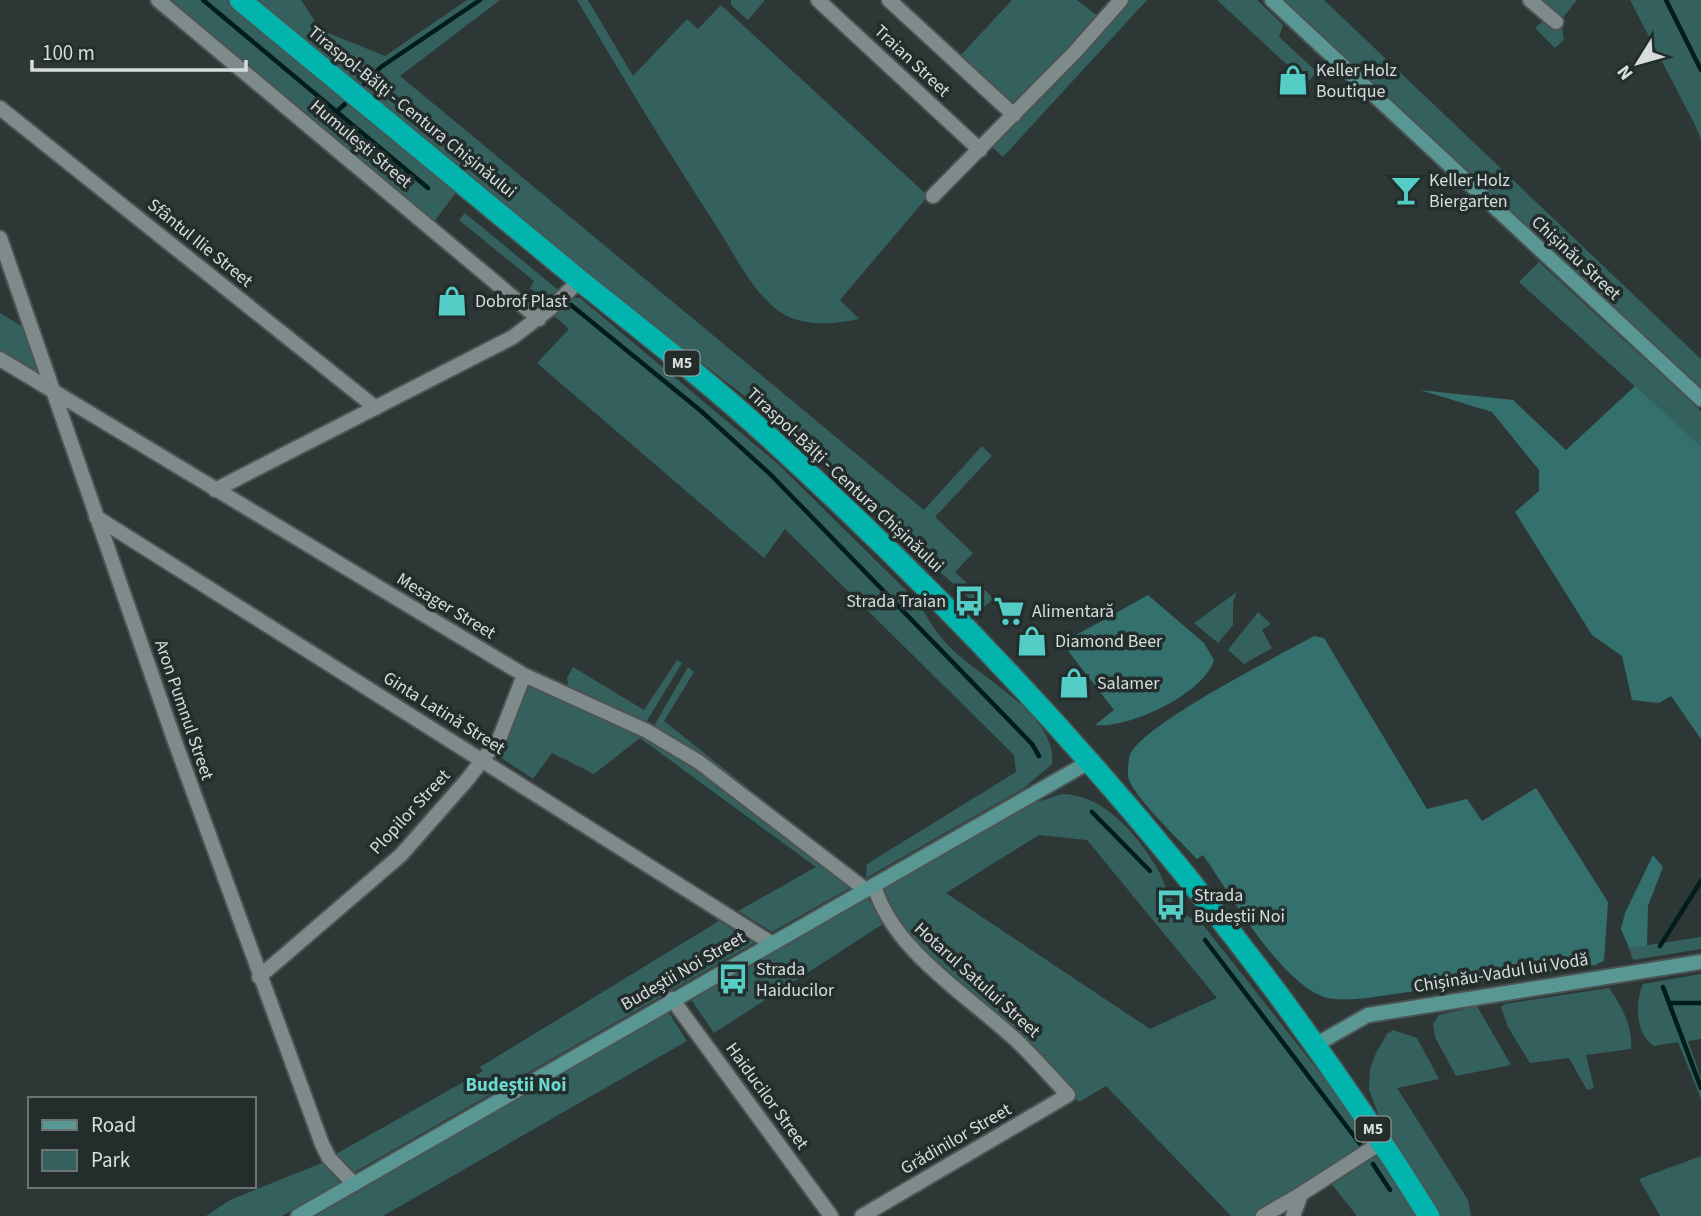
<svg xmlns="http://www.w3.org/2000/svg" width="1701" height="1216" font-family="'Source Sans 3',sans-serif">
  <rect width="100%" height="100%" fill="#2d3736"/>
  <!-- green -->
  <path fill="#34615e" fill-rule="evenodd" d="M166 0H227L457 191 433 223Z
    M252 0H301L321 30 385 56 467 0H500L400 76 924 510 982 446 992 456 935 517 973 553 955 572 980 595 985 590 994 599 981 609 751 401 597 282Z
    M577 0H588L633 76 687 19 698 29 721 5 928 196 840 300 859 319C835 324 808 327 785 315 755 298 735 255 717 227 668 152 622 76 577 0Z
    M731 0H765L748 20 731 5Z
    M1012 0H1077L1095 14H1103L1018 105 1010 101 960 56Z
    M1127 0H1147L1003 157 991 146Z
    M1217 0H1257L1283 25 1279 37 1317 72 1307 83Z
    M1282 0H1324L1701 359V387Z
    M1539 0H1577L1561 20 1564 40 1555 48 1535 28 1545 19Z
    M1630 0H1701V140L1695 125Z
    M465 213 558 290 544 299 530 288 534 281 459 220Z
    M1539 262 1701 411V446L1519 282Z
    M569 298H580L778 464 919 603C930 624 943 643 962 658 991 683 1058 720 1052 764L1024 788 866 878 867 864 1016 772 1014 755 785 529 764 558 537 363 569 329 551 313Z
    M0 313 23 327 44 378 0 351Z
    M1237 592 1233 602V625L1218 643 1194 623Z
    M1258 612 1271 624 1262 630 1272 648 1244 664 1228 650Z
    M677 660 682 663 645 724 569 691 567 678 573 667 644 710Z
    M688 667 694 672 664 721 847 867 656 730 655 724Z
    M526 683 643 733 697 765 853 886 772 932 738 911 816 867 640 738 594 774 552 753 533 779 495 754Z
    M1062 794C1104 795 1136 833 1157 868 1165 882 1168 899 1181 911 1188 917 1197 921 1204 926L1373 1140 1253 1216H1231L1106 1086 1079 1102 1021 1040 905 936 886 904 885 886 1031 804ZM1039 835 1087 840 1217 998 1150 1029 946 893Z
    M867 897 883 924 714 1033 690 998Z
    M719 921 754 943 353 1173 336 1154 483 1071 480 1067Z
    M1701 937V949L1633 960 1629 948Z
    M1701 974V1039L1688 1041 1701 1078V1099L1678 1042 1654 1046C1635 1034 1635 1002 1643 984Z
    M1609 988C1622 1006 1633 1027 1631 1049L1586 1055 1594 1088 1587 1090 1569 1058 1530 1063 1508 1027 1501 1007 1504 1004Z
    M1477 1006 1511 1065 1456 1076 1435 1037 1433 1024 1439 1015Z
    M667 1010 687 1041 383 1216H313Z
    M1393 1030 1417 1038 1439 1079 1397 1088 1468 1200 1471 1216H1440L1382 1123 1369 1090 1370 1069 1376 1053 1387 1034Z
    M1380 1151 1420 1216H1357L1330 1182Z
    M1701 1156V1216H1660L1639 1179Z
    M322 1163 340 1183 282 1216H206L230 1200Z"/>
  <!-- forest -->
  <path fill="#34706d" d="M1635 386 1701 446V739L1671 696 1659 703 1632 700 1622 656 1592 635 1515 512 1539 491V470L1492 412 1420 390 1513 400 1566 450Z
    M1148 595 1204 643 1214 660C1204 694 1128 729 1095 725L1114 710 1062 643Z
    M1314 636 1324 638 1427 809 1467 799 1482 821 1536 788 1608 902 1604 961 1595 965 1367 998C1353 999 1337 1001 1324 997 1279 981 1231 895 1203 855L1197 859C1182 843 1132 795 1128 777 1128 772 1128 760 1130 755 1141 725 1280 655 1314 636Z
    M1653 855 1663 867 1648 906 1647 946 1629 948 1621 929 1625 913Z"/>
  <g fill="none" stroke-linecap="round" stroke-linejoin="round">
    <!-- stream -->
    <path stroke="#001d1c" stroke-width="4.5" d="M203 0 428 188
      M1666 0 1701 70
      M364 84 381 67 480 0
      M336 112 345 104
      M571 305 701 411 770 474 1032 744 1039 756
      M1092 812 1150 871
      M1205 940 1360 1144
      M1660 946 1701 881
      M1663 987 1701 1088
      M1669 1003H1701
      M1373 1164 1390 1190"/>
    <!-- street casing -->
    <g stroke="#4b5353" stroke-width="18">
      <path id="street" d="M158 0 539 319
        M818 0 980 150
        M889 0 1014 115
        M1530 0 1556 22
        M0 108 376 408
        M933 196 1075 52 1121 0
        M0 238 174 739 322 1144 329 1158 354 1184
        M0 359 524 675 647 731 699 762 866 890
        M215 490 513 337 551 308 580 280
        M96 517 771 943
        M259 977 401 855 467 780 500 737 524 675
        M672 999 831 1216
        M862 1216 1068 1095C1051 1077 1035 1058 1017 1041 969 996 892 950 874 885
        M1263 1216 1301 1194
        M1293 1216 1301 1194 1382 1142"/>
    </g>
    <!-- secondary casing -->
    <g stroke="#4b5353" stroke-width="18">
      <path id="secondary" d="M1272 0 1701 399
        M1315 1045 1368 1015 1701 962
        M298 1216 1089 762"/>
    </g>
    <!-- highway casing -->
    <g stroke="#4b5353" stroke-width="24">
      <path id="highway" d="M240 0C353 93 465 186 578 279 643 331 709 382 770 438 1022 668 1249 926 1429 1216"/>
    </g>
    <!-- street -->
    <use href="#street" stroke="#7f8b8a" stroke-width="14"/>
    <!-- secondary -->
    <use href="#secondary" stroke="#599795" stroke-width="14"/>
    <!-- highway -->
    <use href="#highway" stroke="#01b4ae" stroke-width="21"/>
  </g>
  <!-- icons -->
  <defs>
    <g id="shop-bare" transform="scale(2.415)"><path d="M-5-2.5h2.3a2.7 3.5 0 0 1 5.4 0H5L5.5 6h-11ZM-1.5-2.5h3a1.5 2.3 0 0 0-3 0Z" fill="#54cdc7" stroke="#232d2c" stroke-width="2.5" paint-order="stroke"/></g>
    <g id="bar-bare" transform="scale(2.415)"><path d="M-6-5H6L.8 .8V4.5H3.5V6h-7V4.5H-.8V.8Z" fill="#54cdc7" stroke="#232d2c" stroke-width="2.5" paint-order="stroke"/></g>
    <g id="bus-bare" transform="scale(2.415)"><path d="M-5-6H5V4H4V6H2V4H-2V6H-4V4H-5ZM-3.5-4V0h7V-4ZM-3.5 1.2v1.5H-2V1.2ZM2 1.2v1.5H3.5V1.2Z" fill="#54cdc7" stroke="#232d2c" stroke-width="2.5" paint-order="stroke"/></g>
    <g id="supermarket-bare" transform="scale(2.415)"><path d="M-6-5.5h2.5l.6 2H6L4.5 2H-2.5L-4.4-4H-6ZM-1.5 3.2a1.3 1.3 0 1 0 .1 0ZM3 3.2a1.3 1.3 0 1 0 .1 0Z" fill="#54cdc7" stroke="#232d2c" stroke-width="2.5" paint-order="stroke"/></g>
  </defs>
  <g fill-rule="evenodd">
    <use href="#shop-bare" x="1293" y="80"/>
    <use href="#bar-bare" x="1406" y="190"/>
    <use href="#shop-bare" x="452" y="301"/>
    <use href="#bus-bare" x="969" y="601"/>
    <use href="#supermarket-bare" x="1009" y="611"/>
    <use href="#shop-bare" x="1032" y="641"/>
    <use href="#shop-bare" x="1074" y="683"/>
    <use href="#bus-bare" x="1171" y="905"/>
    <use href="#bus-bare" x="733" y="979"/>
  </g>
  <g text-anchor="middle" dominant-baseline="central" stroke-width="7" stroke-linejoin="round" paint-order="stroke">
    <!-- shield labels -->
    <g fill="#232d2c" stroke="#a1a8a8" stroke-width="2">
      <rect x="664.5" y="350.5" width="35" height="25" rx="5"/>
      <rect x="1355.5" y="1116.5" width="35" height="25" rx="5"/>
    </g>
    <g font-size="16" font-weight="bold" fill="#d7dddd">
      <text x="682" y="363">M5</text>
      <text x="1373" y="1129">M5</text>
    </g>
    <!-- street labels -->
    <g font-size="18" fill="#d7dddd" stroke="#232d2c">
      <text transform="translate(912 61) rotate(43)">Traian Street</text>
      <text transform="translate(412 112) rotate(39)">Tiraspol-Bălţi - Centura Chișinăului</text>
      <text transform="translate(361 144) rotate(40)">Humulești Street</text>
      <text transform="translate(200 243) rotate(39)">Sfântul Ilie Street</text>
      <text transform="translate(1576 258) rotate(43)">Chișinău Street</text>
      <text transform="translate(845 480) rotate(43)">Tiraspol-Bălţi - Centura Chișinăului</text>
      <text transform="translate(446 606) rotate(31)">Mesager Street</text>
      <text transform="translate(184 710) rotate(71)">Aron Pumnul Street</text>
      <text transform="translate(444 713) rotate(32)">Ginta Latină Street</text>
      <text transform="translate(410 812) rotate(-47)">Plopilor Street</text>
      <text transform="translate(683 971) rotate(-30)">Budeștii Noi Street</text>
      <text transform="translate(1501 973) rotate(-9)">Chișinău-Vadul lui Vodă</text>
      <text transform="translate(977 980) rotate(42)">Hotarul Satului Street</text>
      <text transform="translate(767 1096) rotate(54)">Haiducilor Street</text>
      <text transform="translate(956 1139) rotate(-30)">Grădinilor Street</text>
    </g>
    <!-- poi labels -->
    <g font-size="18" fill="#d7dddd" stroke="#232d2c" text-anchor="start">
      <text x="1316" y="70">Keller Holz<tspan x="1316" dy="21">Boutique</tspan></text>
      <text x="1429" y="180">Keller Holz<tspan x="1429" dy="21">Biergarten</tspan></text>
      <text x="475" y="301">Dobrof Plast</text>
      <text x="946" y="601" text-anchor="end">Strada Traian</text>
      <text x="1032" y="611">Alimentară</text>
      <text x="1055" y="641">Diamond Beer</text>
      <text x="1097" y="683">Salamer</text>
      <text x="1194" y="895">Strada<tspan x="1194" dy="21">Budeștii Noi</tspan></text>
      <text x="756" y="969">Strada<tspan x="756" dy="21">Haiducilor</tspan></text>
    </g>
    <!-- neighbourhood labels -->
    <g font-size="19" font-weight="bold" fill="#6cd7d1" stroke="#232d2c">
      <text x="516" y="1085">Budeştii Noi</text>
    </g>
  </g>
  <!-- legend -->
  <rect x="28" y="1097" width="228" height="91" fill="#232d2c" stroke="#6b7373" stroke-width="2"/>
  <rect x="42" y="1120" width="35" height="10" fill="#599795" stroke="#6b7373" stroke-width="2"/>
  <text x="91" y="1132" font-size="21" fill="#d7dddd">Road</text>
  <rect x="42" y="1150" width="35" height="21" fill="#34615e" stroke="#6b7373" stroke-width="2"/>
  <text x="91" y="1167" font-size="21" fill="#d7dddd">Park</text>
  <!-- north arrow -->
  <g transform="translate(1638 63) rotate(233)" stroke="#232d2c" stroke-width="5" paint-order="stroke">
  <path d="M0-5L12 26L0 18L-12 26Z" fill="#d7dddd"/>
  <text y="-10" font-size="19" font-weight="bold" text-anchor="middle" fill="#d7dddd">N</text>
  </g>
  <!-- scale -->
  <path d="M32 60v10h214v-10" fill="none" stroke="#d7dddd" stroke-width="3.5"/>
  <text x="42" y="60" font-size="21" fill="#d7dddd" stroke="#232d2c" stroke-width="5" paint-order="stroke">100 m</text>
</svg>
